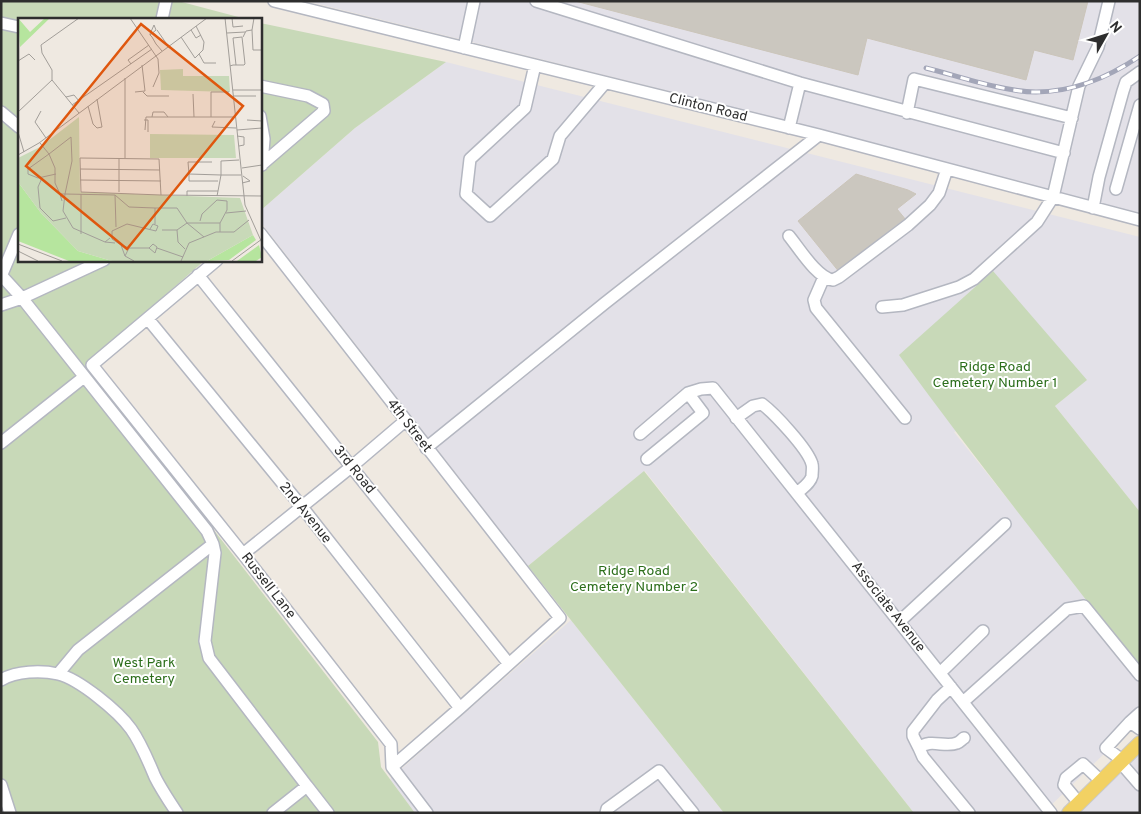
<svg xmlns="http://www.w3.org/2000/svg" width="1141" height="814" font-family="Overpass,sans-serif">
  <rect width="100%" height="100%" fill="#efe9e1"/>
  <!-- industrial -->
  <path fill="#e3e1e8" d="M306 1H1140V213L697 98Z
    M446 62 1140 237V512L1055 406 1087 379 954 432 1046 547 1140 670V719L1043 813H914L645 471 528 566 260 221V211L355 128Z
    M571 620 724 813H415L390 779Z
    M1140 743V813H1069Z"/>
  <!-- cemetery -->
  <path fill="#c8d9b8" d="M1 1H178L246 19H19V260H205L86 365 378 742 381 767 415 813H1Z
    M260 23 270 25 446 62 355 128 260 211Z
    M993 271 1087 380 1055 406 1140 512V670C1060 565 977 462 899 355Z
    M644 471 914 813H724L528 566Z"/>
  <!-- building -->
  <path fill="#cbc7bf" stroke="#cbc5ba" d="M575 1H1088L1073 60 1034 50 1026 80 867 38 858 75Z
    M856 174 908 190 916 194 897 209 906 220 840 273 798 221Z"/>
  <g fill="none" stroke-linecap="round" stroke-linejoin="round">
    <!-- minor casing -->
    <g stroke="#b4b7c1" stroke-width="14">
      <path id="minor" d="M274 1 819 135 1140 220
        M536 1 800 83 1064 153
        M162 19 166 1
        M1 23 19 27
        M464 48 474 1
        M535 65 525 108 470 159 466 194 490 216 553 159 560 136 605 83
        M260 86 308 96 323 104 324 111 260 166
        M1 112 19 127
        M907 113 914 79 1072 118
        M260 116 264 139 262 165
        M789 128 800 83
        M1116 189 1140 105
        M1093 208 1099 177 1123 91 1126 82 1140 72
        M260 233 560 618 460 708 392 767
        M789 236C799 248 817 278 833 280L839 277 908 225 930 205 939 193 947 169
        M104 260 22 298 207 531 213 544
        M217 260 92 365 243 554 391 744 392 767 427 813
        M2 274 19 234
        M1 275 22 298 1 305
        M198 275 509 664
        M824 277 814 300 816 308 905 418
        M882 307 903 305 959 287 974 279 1037 222 1053 197 1079 86 1098 47 1109 1
        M148 319 302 507 460 708
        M736 418 753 406 762 404C774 413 808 449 812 464 813 467 812 473 812 476 810 484 802 488 797 493
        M640 434 688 393 701 389 713 388 1051 813
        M1 443 84 377
        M426 448 605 303 819 135
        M647 459 703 413 688 393
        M243 554 351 467 405 421
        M899 622 1005 524
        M940 673 983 631
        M58 674 78 650 213 544 215 553 205 641 209 658 307 786
        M1 680C16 671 41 670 58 674 79 679 118 711 131 729 141 743 148 760 155 777 161 789 169 801 177 813
        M963 702 1067 609 1084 606 1140 675
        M1140 713 1130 722 1140 729
        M964 738C962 739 960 742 957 743 945 748 930 738 919 748L923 757 969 813
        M919 748 913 736V731L937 700 951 687
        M1122 760 1106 748 1130 722
        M1120 762 1140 785
        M1 785 10 813
        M1079 803 1064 785 1066 778 1083 764 1101 781
        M273 813 307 786 328 813
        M606 813 607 809 659 771 693 813"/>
    </g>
    <!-- major casing -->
    <g stroke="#c9c9c9" stroke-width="16">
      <path id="major" d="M1069 813 1140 743"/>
    </g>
    <!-- minor -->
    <use href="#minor" stroke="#fff" stroke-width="11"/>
    <!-- major -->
    <use href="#major" stroke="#f2d163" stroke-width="14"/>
    <!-- rail casing -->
    <g stroke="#a3a6b8" stroke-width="5">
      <path id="rail" d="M926 68C958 76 1004 92 1036 92 1074 92 1109 77 1140 56"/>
    </g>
    <!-- rail -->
    <use href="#rail" stroke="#fff" stroke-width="3" stroke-dasharray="9" stroke-linecap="butt"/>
  </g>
  <g text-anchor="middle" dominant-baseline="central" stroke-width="4" stroke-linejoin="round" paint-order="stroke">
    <!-- street labels -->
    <g font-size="14" fill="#2e2e2e" stroke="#fff">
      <text transform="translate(708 108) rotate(14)">Clinton Road</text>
      <text transform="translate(409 426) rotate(52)">4th Street</text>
      <text transform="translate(354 470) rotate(51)">3rd Road</text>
      <text transform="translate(305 513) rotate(51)">2nd Avenue</text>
      <text transform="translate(268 586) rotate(52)">Russell Lane</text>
      <text transform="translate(888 607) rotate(52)">Associate Avenue</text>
    </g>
    <!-- park labels -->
    <g font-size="14" fill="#2c6e1b" stroke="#fff">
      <text x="995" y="367">Ridge Road<tspan x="995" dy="16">Cemetery Number 1</tspan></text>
      <text x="634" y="571">Ridge Road<tspan x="634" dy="16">Cemetery Number 2</tspan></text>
      <text x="144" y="663">West Park<tspan x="144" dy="16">Cemetery</tspan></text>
    </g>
  </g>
  <!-- overview -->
  <g transform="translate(18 18)">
    <rect width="244" height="244" fill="#efe9e1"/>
    <path d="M0 0 12 14 27 0H32L2 29ZM0 164 23 195 60 233 94 243H51L0 223ZM235 217 238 222 211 242 189 243ZM241 227 244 239 238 243H219Z" fill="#b6e59e"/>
    <path d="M165 51V58H211L212 74 143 72 142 52ZM61 99 62 174 222 180 235 217 189 243H94L60 233 23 195 0 164V140L22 129ZM132 116 216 117 218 140H132Z" fill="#c8d9b8"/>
    <path fill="none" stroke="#a29e99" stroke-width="1" d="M112 0 140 41 141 55 135 69M207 0 227 187 244 225M214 0 215 9 225 8M139 12 148 25M173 12 178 20 183 17M234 12 235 32H244M209 15 227 14M132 17 138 12 136 7 132 16V17L134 19 138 26 144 33M163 19 177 40 185 32 186 24 178 8M225 19 228 13 234 12 236 0M181 36 186 45H198M0 43 11 36 17 42M113 46 110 42 131 27M212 48 215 47H226L227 46 224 19 215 20 218 47M34 62V52L24 35 23 27 61 0M215 72H244M117 74 127 73 124 47M125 74 129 78H151M175 76 176 99M215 78H238M48 79 56 77 61 83M54 87 134 31M70 88 75 106 79 110 84 109 79 81M23 93 17 104 28 120M0 94 34 62 61 95M134 99 135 94H146L150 99M193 99V74H211M126 102H130V114M229 102 244 103M197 103 194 109 218 110M127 112 128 99H217M219 112 244 110M0 114 6 134M219 118 226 119V127L221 128M22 125 31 136 10 151V156L20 160 38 156M0 137 21 125 189 0M101 140V174M107 140V60M221 142 203 143V157H223M224 150 244 147M62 151 142 152M171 156 170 144H194M24 160 20 169 22 190 35 203 48 200M62 162 143 163M224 165 232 163 225 158M200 173 203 157 171 156V163H200M42 176 37 165V150L31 136 53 119 54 143 47 176 97 177M143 177 141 141 62 140 63 174 143 177 244 178M169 178V173H200L199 178M44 183 42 176H47L45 193 55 210 87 224M208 195 228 193M182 203 184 196 199 182 209 183V192L202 205V214M137 206V190H159L169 205 159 212M98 209 97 177 111 189 137 190M144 212H159L160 224 167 231M63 216V176M186 219 169 205H202M92 220 87 224 97 225M0 226 44 243M103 227 111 230 107 238M111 230H131L135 226 139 229 137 235 131 230M139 230 165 239M0 233 20 243M116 243 107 238 103 227 94 221V213L109 206 138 213 140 208 135 206 132 211M163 243 171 225 198 214H216L231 202M214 243 244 221"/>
    <path fill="#df570e" fill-opacity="0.15" stroke="#df570e" stroke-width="2.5" d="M123 6 225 88 109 231 8 148Z"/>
    <rect width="244" height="244" fill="none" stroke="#2e2e2e" stroke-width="2.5"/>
  </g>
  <!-- border -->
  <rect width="1141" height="814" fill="none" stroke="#2e2e2e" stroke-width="5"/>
  <!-- north arrow -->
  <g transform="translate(1106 35) rotate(51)" stroke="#ffffff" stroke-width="4" paint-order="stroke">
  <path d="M0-4L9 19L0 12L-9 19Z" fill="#2e2e2e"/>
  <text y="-8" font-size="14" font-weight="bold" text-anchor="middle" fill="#2e2e2e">N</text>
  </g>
</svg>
